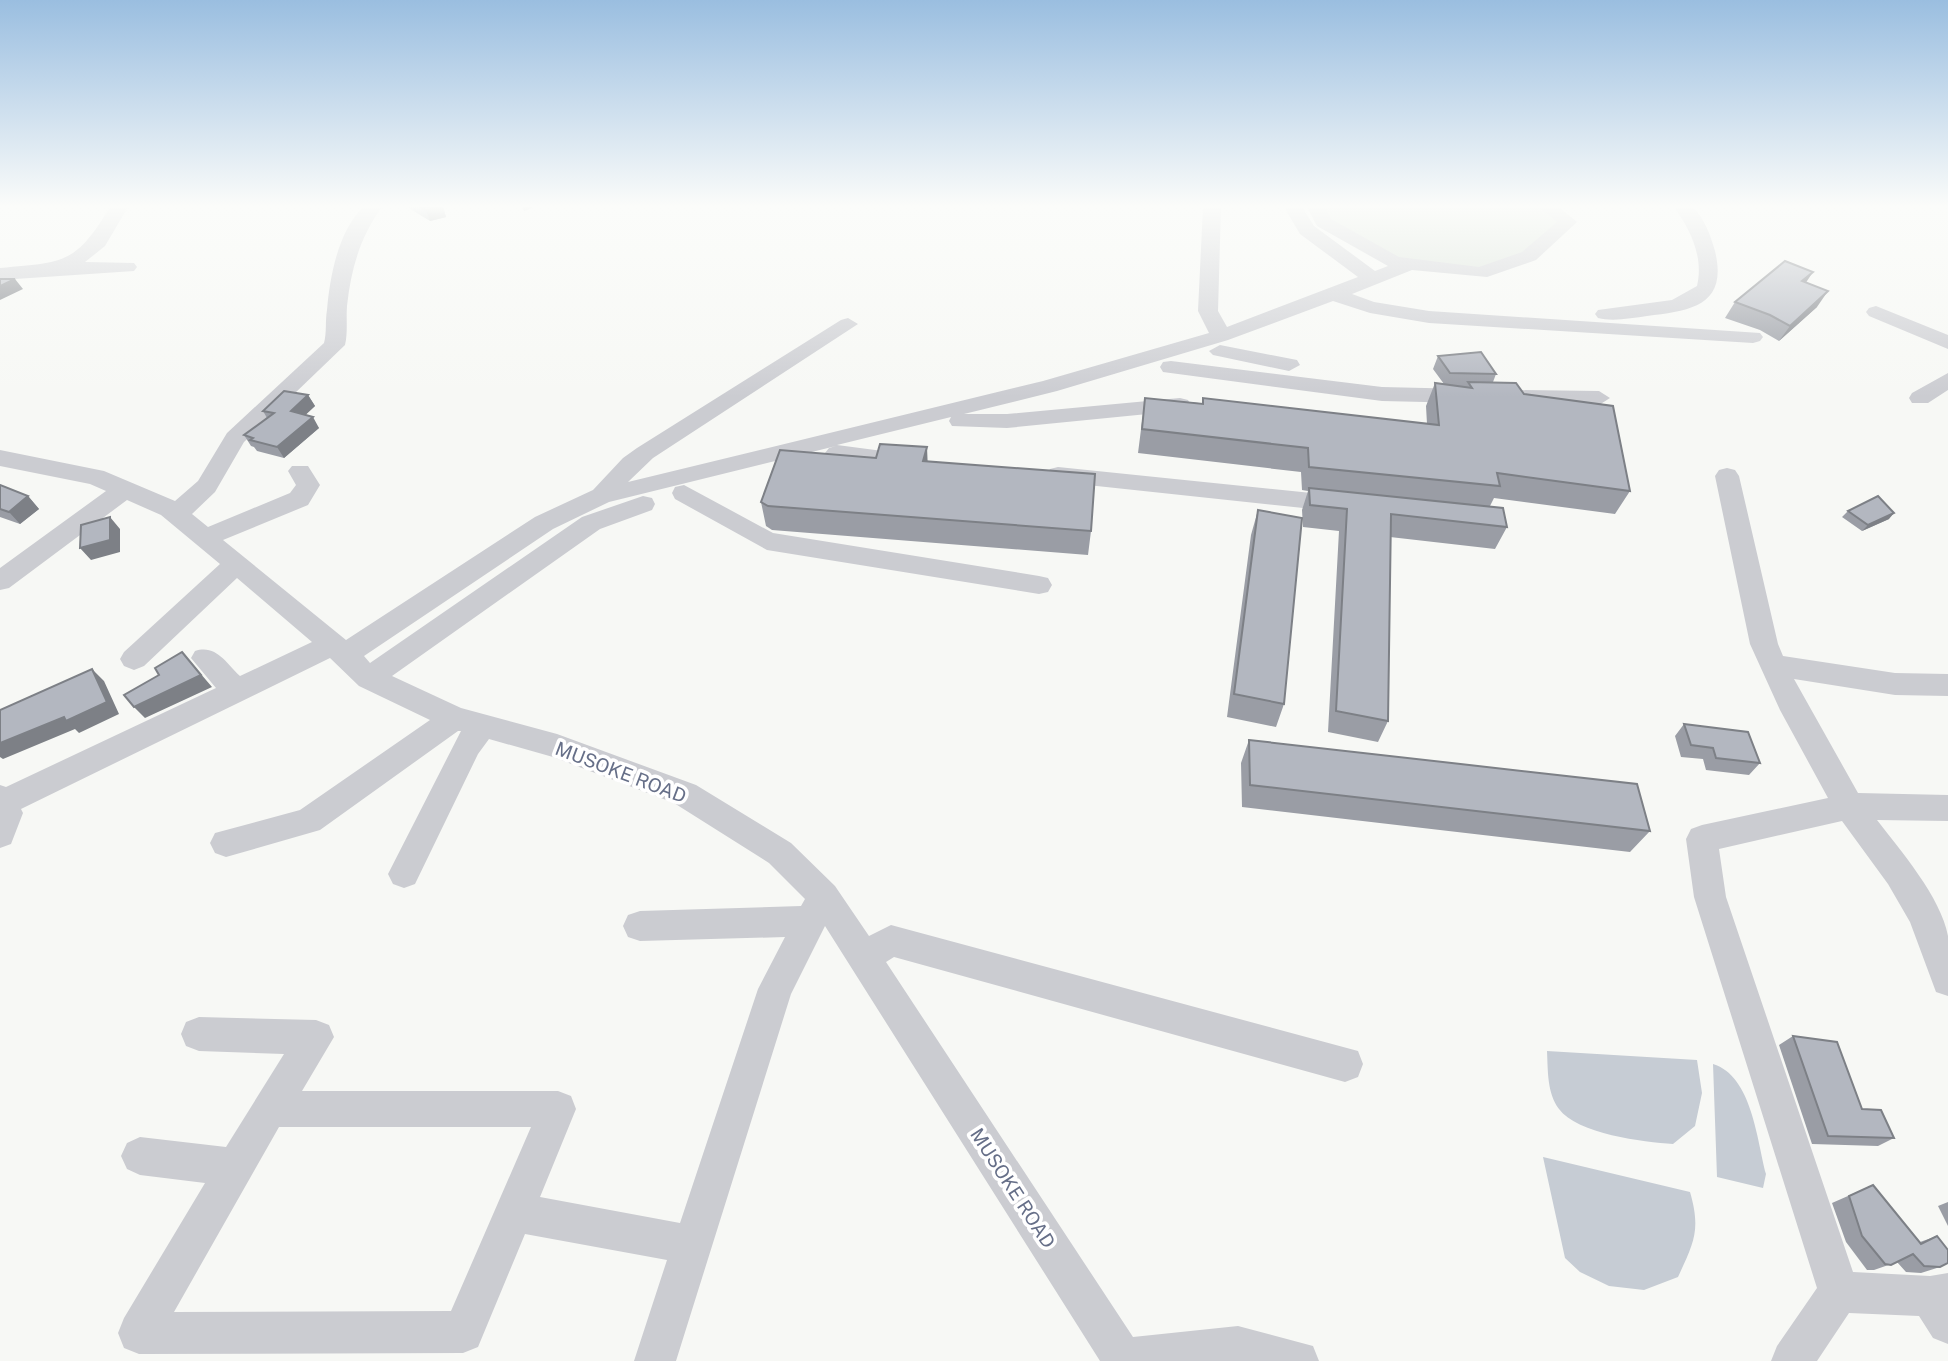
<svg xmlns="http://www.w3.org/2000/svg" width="1948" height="1361" font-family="'Public Sans',sans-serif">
  <rect width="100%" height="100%" fill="#f7f8f5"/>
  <!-- green -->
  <path fill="#d7e0d6" d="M1316 207H1548L1568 222 1529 256 1480 273 1394 262 1324 222Z"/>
  <!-- water -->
  <path fill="#c6ccd4" d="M1547 1051 1697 1060 1702 1093 1695 1126 1673 1144C1644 1142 1577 1134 1559 1109 1547 1093 1548 1071 1547 1051Z
    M1713 1064C1752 1076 1757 1140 1766 1174L1763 1188 1717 1177Z
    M1543 1157 1690 1192C1701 1230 1694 1242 1678 1277L1644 1290 1609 1286 1580 1272 1565 1258Z"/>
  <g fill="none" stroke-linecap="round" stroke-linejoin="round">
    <!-- minor -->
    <path fill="#cbccd1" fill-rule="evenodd" d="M110 207H128L105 246 85 262 134 263 137 267 134 271 0 280V268C64 262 75 265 110 207Z
      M363 207H382C360 237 351 269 347 306 346 319 348 332 345 345L244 442 215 492 192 514 208 527 290 493 296 485 288 471 292 466H308L320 485 308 505 223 540 346 640 535 517 593 490 623 458 637 448 841 320 848 318 858 324 653 458 628 482 1043 381 1209 333 1198 311 1203 207H1221L1218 311 1227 327 1358 277 1300 234 1284 207H1302L1314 226 1375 271 1388 266 1317 226 1307 207H1325L1331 219 1399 257 1479 267 1522 252 1557 222 1539 207H1559L1577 222 1536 260 1487 277 1412 270 1352 294 1374 302 1429 311 1760 333 1763 337 1760 341 1753 343 1429 323 1370 313 1333 301 1228 340 1057 391 964 414H1007L1180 398 1188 400 1191 405 1188 410 1007 428 952 426 949 421 951 417 837 445 921 456 925 461 921 466 913 469 829 458 825 453 829 448 836 446 609 502 553 529 364 656 370 663 582 517 643 496 652 498 655 504 652 510 600 529 392 676 461 708 557 734 696 785 791 843 835 886 869 936 891 925 1358 1051 1363 1064 1358 1077 1345 1082 894 957 886 962 1133 1337 1238 1326 1313 1346 1319 1361H1100L825 926 791 994 676 1361H634L667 1260 525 1234 478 1347 463 1353 139 1354 124 1348 118 1333 124 1318 205 1183 140 1175 127 1169 121 1156 127 1143 140 1137 226 1147 284 1054 199 1051 186 1046 181 1034 186 1022 199 1017 316 1020 329 1025 334 1037 302 1091H558L571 1096 576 1109 540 1197 680 1223 758 989 785 937 640 941 628 937 623 926 628 915 640 911 801 906 805 899 769 863 674 803 553 757 489 739 478 754 415 884 404 888 393 884 388 874 461 731H458L320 830 226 857 215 853 210 843 215 833 300 810 430 720 359 686 330 658 21 809 23 813 11 844 0 848V785L6 787 216 688 191 658 195 651C216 644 226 663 240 676L312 642 237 578 144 666 134 670 124 666 120 659 124 652 220 564 161 515 127 500 9 588 0 590V568L106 491 90 484 0 466V450L104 471 175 501 198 481 227 433 324 343C327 332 325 321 327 310 330 276 338 232 363 207ZM279 1127H531L451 1311 174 1312Z
      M1674 207H1693C1705 220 1710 234 1715 251 1728 305 1692 311 1647 316 1632 318 1613 322 1598 318L1595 314 1598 310 1672 300 1697 286C1704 257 1690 229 1674 207Z
      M1876 306 1948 335V349L1869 316 1866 312 1869 308Z
      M1220 345 1297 360 1300 365 1289 371 1213 355 1209 351Z
      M1171 361 1382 387 1468 389 1479 396 1468 403 1382 401 1163 372 1160 367 1163 362Z
      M1948 373V390L1928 403H1912L1909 398 1912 393Z
      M1515 390 1599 391 1610 398 1599 405 1507 402 1504 397Z
      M1058 467 1341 496 1350 498 1353 504 1350 510 1341 512 1050 481 1046 475 1050 469Z
      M1727 468 1735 470 1739 476 1778 644 1783 656 1895 673 1948 674V696L1895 695 1794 679 1858 793 1948 795V821L1877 820C1900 850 1941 897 1948 936 1948 955 1948 977 1948 996L1936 992 1910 922 1888 884 1842 821 1719 849 1726 897 1853 1272 1930 1276 1948 1273V1344L1933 1338 1919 1316 1849 1313 1817 1361H1771L1777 1346 1817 1288 1694 897 1686 839 1691 829 1702 825 1828 798 1780 710 1750 644 1715 476 1719 470Z
      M684 485 773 533 1039 576 1048 578 1052 585 1048 592 1039 594 767 550 675 499 672 493 675 487Z"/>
  </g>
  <!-- wall -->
  <path fill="#9a9da5" d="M407 207H443L446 217 430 221Z
    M1806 283 1817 307 1779 341 1760 330 1725 318 1735 302Z
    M1438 356 1496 374 1493 382 1524 394 1630 491 1615 514 1494 498 1490 506 1507 527 1495 549 1390 537 1388 721 1378 742 1328 732 1339 531 1303 527 1302 510 1308 491 1302 490 1301 472 1138 453 1145 398 1427 424 1426 406 1435 383 1444 384 1433 369Z
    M308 395 315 406 305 415 319 428 284 458 257 451 254 447 251 446 244 435 267 418 263 411Z
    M927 447V462L1091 531 1088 555 772 530 766 526 761 502 876 458Z
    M0 485 28 496 39 509 20 524 0 517Z
    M1258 510 1284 704 1276 727 1227 717 1251 535Z
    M1848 511 1889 519 1862 531 1842 517Z
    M1684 724 1760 763 1749 775 1706 770 1703 759 1681 757 1675 736Z
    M1249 740 1650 831 1630 852 1242 807 1241 763Z
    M1793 1036 1862 1109 1894 1138 1878 1146 1812 1144 1779 1045Z
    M1873 1185 1920 1242 1937 1236 1940 1267 1921 1273 1906 1272 1897 1262 1874 1270H1867L1846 1242 1832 1203Z
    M1948 1202V1226L1938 1206Z"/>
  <!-- shaded-wall -->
  <path fill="#7d8086" d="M437 207H443L446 217 430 221 426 210Z
    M522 207H535L524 211Z
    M1813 272 1803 287 1802 281Z
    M15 279 23 289 0 300V286Z
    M1828 291 1817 307 1779 341 1790 326Z
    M308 395 315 406 298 422 291 411Z
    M313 417 319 428 284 458 277 447Z
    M927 447 928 471 923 461Z
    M28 496 39 509 20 524 9 512Z
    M1894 513 1889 519 1862 531 1868 525Z
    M110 517 120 529V552L91 560 80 548Z
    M182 652 212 687 145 718 134 707Z
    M92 669 104 681 119 714 79 733 75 729 3 759 0 757V743L64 717Z"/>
  <!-- building -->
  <path fill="#b3b7c0" stroke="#7d8086" stroke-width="2" d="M420 207H437L426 210Z
    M1785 261 1813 272 1802 281 1828 291 1790 326 1770 315 1735 302Z
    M0 279H15L0 286Z
    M1481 352 1496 374 1450 373 1438 356Z
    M1468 382 1516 383 1524 394 1613 406 1630 491 1497 473 1500 486 1309 467 1308 448 1142 429 1145 398 1203 404V398L1439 425 1435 383 1472 388Z
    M284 391 308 395 291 411 313 417 277 447 250 440 253 438 244 435 274 413 263 411Z
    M880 444 927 447 923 461 1095 474 1091 531 768 506 761 502 780 450 876 458Z
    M0 485 28 496 9 512 0 509Z
    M1309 488 1503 508 1507 527 1391 514 1388 721 1336 711 1347 509 1310 505Z
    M1878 496 1894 513 1868 525 1848 511Z
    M1258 510 1302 518 1284 704 1234 694Z
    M110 517V540L80 548 81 525Z
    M182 652 201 675 134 707 124 695 159 675 155 668Z
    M92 669 107 702 66 721 64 717 0 743V710Z
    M1684 724 1748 732 1760 763 1716 758 1713 748 1691 745Z
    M1249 740 1637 784 1650 831 1250 785Z
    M1793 1036 1837 1042 1862 1109 1881 1110 1894 1138 1828 1136Z
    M1873 1185 1921 1244 1937 1236 1948 1250V1263L1940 1267 1924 1266 1913 1254 1891 1265 1885 1264 1862 1236 1849 1196Z"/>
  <!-- sky -->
  <linearGradient id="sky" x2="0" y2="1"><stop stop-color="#9abee0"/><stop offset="0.52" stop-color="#fbfcfa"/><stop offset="1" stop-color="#fbfcfa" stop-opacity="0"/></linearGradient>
  <rect width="1948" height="397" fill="url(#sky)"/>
  <g text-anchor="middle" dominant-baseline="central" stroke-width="7" stroke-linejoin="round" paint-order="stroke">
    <!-- street labels -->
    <g font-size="19" fill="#666f88" stroke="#fff">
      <text transform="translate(621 772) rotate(21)">MUSOKE ROAD</text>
      <text transform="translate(1013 1188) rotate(57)">MUSOKE ROAD</text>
    </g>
  </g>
</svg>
